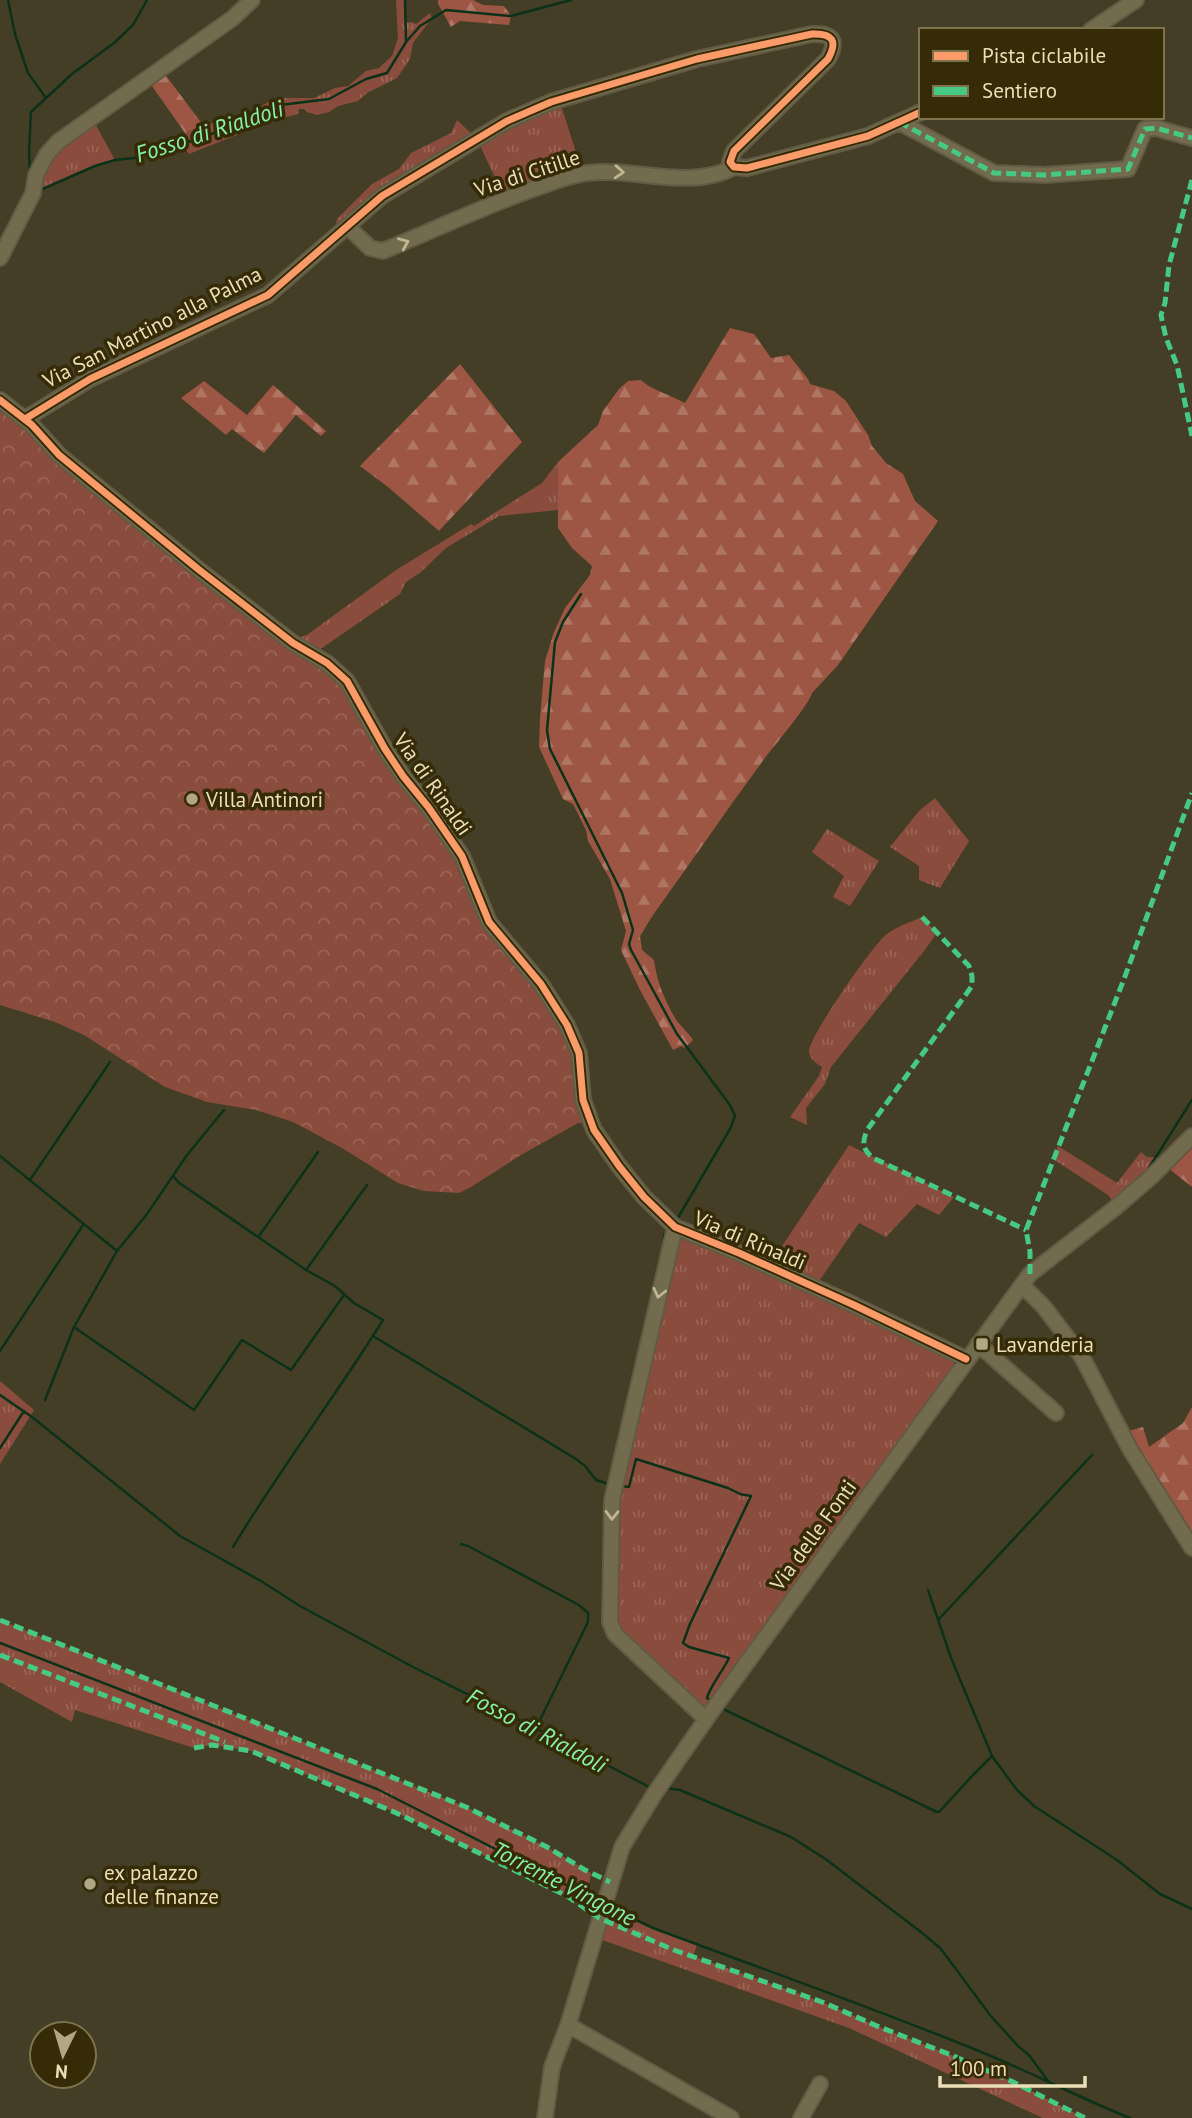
<svg xmlns="http://www.w3.org/2000/svg" width="1192" height="2118" font-family="'PT Sans',sans-serif">
  <defs>
    <pattern id="grass-tufts" width="24" height="20" patternUnits="userSpaceOnUse" patternTransform="scale(1.75)"><rect width="24" height="20" fill="#8a4c3c"/><path d="M3 7l-1-3M5 7V3M7 7l1-3M15 17l-1-3M17 17v-4M19 17l1-3" fill="none" stroke="#9b6556"/></pattern>
    <pattern id="forest-firs" width="22" height="20" patternUnits="userSpaceOnUse" patternTransform="scale(1.75)"><rect width="22" height="20" fill="#9c5643"/><path d="M5 1l3.5 6h-7zM16 11l3.5 6h-7z" fill="#af7664"/></pattern>
    <pattern id="park-crowns" width="20" height="18" patternUnits="userSpaceOnUse" patternTransform="scale(1.75)"><rect width="20" height="18" fill="#8a4c3c"/><path d="M2 6a3 3 0 1 1 6 0M12 15a3 3 0 1 1 6 0" fill="none" stroke="#9b6556"/></pattern>
  </defs>
  <rect width="100%" height="100%" fill="#443e26"/>
  <!-- grass -->
  <path fill="url(#grass-tufts)" d="M396 0H405L406 23 412 22 416 24 430 13 432 18 413 43 410 59 397 78 367 93 358 101 338 106 329 112 317 115 307 112 304 109H299L298 114 276 120 272 117 267 123 189 154 181 144 185 133 203 125 243 116 276 98H314L335 88 348 86 366 71 379 68 392 56 398 38Z
    M559 99 583 174 505 199 477 139 347 226 336 223 337 219 372 184 399 169 411 153 451 133 457 120 477 139Z
    M92 118 115 160 83 171 39 191 47 154Z
    M558 462V510L499 516 446 548 421 572 406 582 400 594 312 655 290 641 307 635 396 570 471 524 474 526 542 483Z
    M935 798 969 841 940 888 919 880V866L890 847 919 811Z
    M827 829 879 861 850 906 833 897 844 876 812 852Z
    M922 917 937 933 924 951 831 1067 825 1084 806 1108 807 1125 790 1117 819 1076 822 1067C816 1063 809 1059 809 1051 809 1037 874 943 887 934 897 926 911 922 922 917Z
    M849 1145 954 1197 939 1215 917 1204 886 1237 859 1223 815 1287 966 1359 706 1719 615 1634 612 1500 675 1227 769 1266Z
    M1058 1146 1117 1183 1141 1152 1147 1157 1169 1158 1116 1207 1108 1195 1053 1159Z
    M0 1381 34 1410 0 1464Z
    M0 1620 466 1807 547 1847 591 1873 587 1896 653 1928 697 1945 693 1956 822 2002 877 2026 951 2055 1013 2082 1085 2118H1043L849 2028 594 1937 599 1918 567 1896 401 1815 251 1751 212 1745 194 1748 75 1710 72 1722 0 1682Z"/>
  <!-- forest -->
  <path fill="url(#forest-firs)" d="M438 0H473L483 5 504 6 511 16 509 25 460 21 451 27 438 4Z
    M161 69 203 125 185 133 147 79Z
    M730 328 754 334 771 358 789 355 808 379 810 384 834 391 846 401 868 435 872 446 886 463 903 474 915 501 938 521 838 665 812 693C810 704 771 749 762 762 725 812 690 864 653 915L640 936 642 950 654 960C657 982 664 999 675 1018 680 1026 688 1032 693 1040L685 1048 681 1046 673 1050 640 990 621 950 626 931 610 879 588 841 586 830 573 804 563 799 539 747 540 718 545 661 554 632 565 608 590 575 592 566 572 548 558 528V462L598 425 603 411 619 389 628 381 641 380C651 390 671 395 685 403Z
    M460 364 522 442 439 531 388 487 360 466Z
    M204 381 247 415 273 385 326 431 321 436 296 415 264 453 232 429 226 435 181 398Z
    M1192 1136V1187L1163 1164Z
    M1192 1407V1548L1121 1433 1143 1427 1149 1447 1183 1423Z"/>
  <!-- park -->
  <path fill="url(#park-crowns)" d="M0 400 25 419 62 467 283 642 327 663 429 808 481 906 567 1025 592 1124 578 1123 521 1155 471 1187 459 1193 424 1191 398 1183 342 1148 293 1122 256 1110 207 1102 165 1087 84 1035 55 1022 0 1005Z"/>
  <g fill="none" stroke-linecap="round" stroke-linejoin="round">
    <!-- stream -->
    <path stroke="#0b3219" stroke-width="2.5" d="M8 0 15 34 28 73 46 98
      M405 0 406 41
      M30 174 29 152 31 112 72 74 114 43 133 25 147 0
      M38 191 95 166 115 160 134 158 205 137 272 106 329 99 366 79 387 73 406 42 420 26 446 10 511 16 571 0
      M23 197 29 180
      M581 594 563 622 555 642 547 730 550 749 622 893 633 930 629 944 631 950 677 1034 730 1105 735 1116 730 1129 676 1221
      M0 1156 117 1251
      M1145 1174 1192 1100
      M174 1177 178 1182 306 1270 335 1286 354 1303 383 1320C335 1397 280 1469 233 1547
      M30 1180 110 1062
      M259 1236 318 1152
      M664 1244V1235L669 1228
      M306 1270 367 1185
      M74 1327 194 1410 242 1340 291 1370 344 1295
      M373 1336 576 1459 585 1466 596 1480 609 1484
      M0 1351 83 1225
      M0 1395 32 1417 180 1536 261 1581 300 1606 413 1667 567 1744 651 1788
      M934 1395 958 1360
      M45 1400 74 1327 117 1251 147 1214 187 1155 224 1110
      M0 1448 24 1411
      M622 1486 629 1487 636 1459 728 1488 740 1494 751 1496 690 1624 683 1643 689 1647 729 1658C723 1671 710 1686 707 1698L711 1701
      M461 1544 468 1546 579 1605 588 1613V1622L536 1728
      M928 1590 951 1658 992 1756 1017 1790 1034 1806 1117 1860 1160 1894 1192 1909
      M939 1619 1092 1455
      M0 1643 377 1789 600 1902
      M719 1707 937 1812 940 1811 973 1775 992 1756
      M664 1788 680 1790 791 1837 827 1860 926 1936 941 1949 990 2015 1018 2046 1029 2055 1048 2081
      M609 1907 653 1928C760 1968 868 2006 974 2049 1027 2070 1077 2097 1130 2118"/>
    <!-- minor casing -->
    <g stroke="#615a44" stroke-width="18">
      <path id="minor" d="M1091 30 1136 0
        M899 122 994 173 1045 175 1128 169 1145 129 1156 128 1192 138
        M347 226 370 248 383 251C434 230 484 206 536 188 552 182 570 175 587 173 635 167 690 191 734 167
        M0 258 33 193 36 175 47 154 59 141 233 18 252 0
        M0 400 32 425 59 455 198 569 293 643 327 663 347 681 385 749 403 776 429 808 462 856 489 922 541 984 567 1025 579 1053 583 1100 594 1130 619 1166 644 1197 675 1227 739 1253 854 1305 966 1359
        M25 419 90 379 268 295 382 196 507 121 551 102 697 59 812 34C833 33 838 41 828 59L734 151 730 162 734 167 747 168 868 136 921 112
        M675 1227 612 1500 610 1622 615 1634 706 1719
        M1022 1285 1044 1307 1082 1357 1130 1449 1192 1548
        M978 1344 1056 1413
        M568 2025 731 2118
        M545 2118 552 2067 568 2025 622 1847 655 1793 716 1705 1030 1274 1115 1208 1151 1177 1192 1136
        M801 2118 820 2084"/>
    </g>
    <!-- minor -->
    <use href="#minor" stroke="#736b4e" stroke-width="14"/>
    <!-- quiet -->
    <path stroke="#46c982" stroke-width="5" stroke-dasharray="10 5" stroke-linecap="butt" d="M899 122 994 173 1045 175 1128 169 1145 129 1156 128 1192 138
      M1192 180 1169 265 1165 303 1161 315 1166 338 1177 365 1192 436
      M922 917 969 966 972 976V986L867 1130C862 1143 862 1149 873 1158L1026 1230
      M1030 1274V1252L1026 1230 1124 979 1192 793
      M0 1620 466 1807 547 1847 585 1870 610 1882
      M0 1655 225 1742
      M194 1748 212 1745 251 1751 401 1815 567 1896 599 1918 674 1950 822 2002 877 2026 951 2055 1013 2082 1085 2118"/>
    <!-- cycleway casing -->
    <g stroke="#352b07" stroke-width="11">
      <path id="cycleway" d="M0 400 32 425 59 455 198 569 293 643 327 663 347 681 385 749 403 776 429 808 462 856 489 922 541 984 567 1025 579 1053 583 1100 594 1130 619 1166 644 1197 675 1227 739 1253 854 1305 966 1359
        M25 419 90 379 268 295 382 196 507 121 551 102 697 59 812 34C833 33 838 41 828 59L734 151 730 162 734 167 747 168 868 136 921 112"/>
    </g>
    <!-- cycleway -->
    <use href="#cycleway" stroke="#fa9b69" stroke-width="7"/>
  </g>
  <!-- one-way arrows -->
  <defs><path id="oneway-chevron" d="M-2-3.5L2.5 0L-2 3.5" fill="none" stroke-width="1.6" stroke-linecap="round" stroke-linejoin="round" transform="scale(1.75)"/></defs>
  <g stroke="#c1b692">
    <use href="#oneway-chevron" transform="translate(619 172) rotate(4)"/>
    <use href="#oneway-chevron" transform="translate(404 243) rotate(-23)"/>
    <use href="#oneway-chevron" transform="translate(659 1293) rotate(103)"/>
    <use href="#oneway-chevron" transform="translate(612 1515) rotate(91)"/>
  </g>
  <!-- markers -->
  <g fill="#b1a784" stroke="#352b07" stroke-width="2.5">
    <circle cx="192" cy="799" r="7"/>
    <rect x="975" y="1337" width="14" height="14" rx="3.5"/>
    <circle cx="90" cy="1884" r="7"/>
  </g>
  <g text-anchor="middle" dominant-baseline="central" stroke-width="7" stroke-linejoin="round" paint-order="stroke">
    <!-- street labels -->
    <g font-size="21" fill="#ebdfb7" stroke="#352b07">
      <text transform="translate(527 173) rotate(-18)">Via di Citille</text>
      <text transform="translate(152 327) rotate(-27)">Via San Martino alla Palma</text>
      <text transform="translate(433 784) rotate(55)">Via di Rinaldi</text>
      <text transform="translate(750 1240) rotate(23)">Via di Rinaldi</text>
      <text transform="translate(813 1535) rotate(-54)">Via delle Fonti</text>
    </g>
    <!-- poi labels -->
    <g font-size="21" fill="#ebdfb7" stroke="#352b07" text-anchor="start">
      <text x="206" y="799">Villa Antinori</text>
      <text x="996" y="1344">Lavanderia</text>
      <text x="104" y="1872">ex palazzo<tspan x="104" dy="24">delle finanze</tspan></text>
    </g>
    <!-- water labels -->
    <g font-size="23" font-style="italic" fill="#86efa9" stroke="#352b07">
      <text transform="translate(209 131) rotate(-18)">Fosso di Rialdoli</text>
      <text transform="translate(537 1730) rotate(28)">Fosso di Rialdoli</text>
      <text transform="translate(564 1883) rotate(27)">Torrente Vingone</text>
    </g>
  </g>
  <!-- legend -->
  <rect x="919" y="28" width="245" height="91" fill="#352b07" stroke="#7e734d" stroke-width="2"/>
  <rect x="933" y="51" width="35" height="10" fill="#fa9b69" stroke="#7e734d" stroke-width="2"/>
  <text x="982" y="63" font-size="21" fill="#ebdfb7">Pista ciclabile</text>
  <rect x="933" y="86" width="35" height="10" fill="#46c982" stroke="#7e734d" stroke-width="2"/>
  <text x="982" y="98" font-size="21" fill="#ebdfb7">Sentiero</text>
  <!-- north arrow -->
  <g transform="translate(63 2055) rotate(185)"><circle r="33" fill="#352b07" stroke="#7e734d" stroke-width="2"/>
  <path d="M0-5L12 26L0 18L-12 26Z" fill="#b1a784"/>
  <text y="-10" font-size="19" font-weight="bold" text-anchor="middle" fill="#ebdfb7">N</text>
  </g>
  <!-- scale -->
  <path d="M940 2076v10h145v-10" fill="none" stroke="#ebdfb7" stroke-width="3.5"/>
  <text x="950" y="2076" font-size="21" fill="#ebdfb7" stroke="#352b07" stroke-width="5" paint-order="stroke">100 m</text>
</svg>
